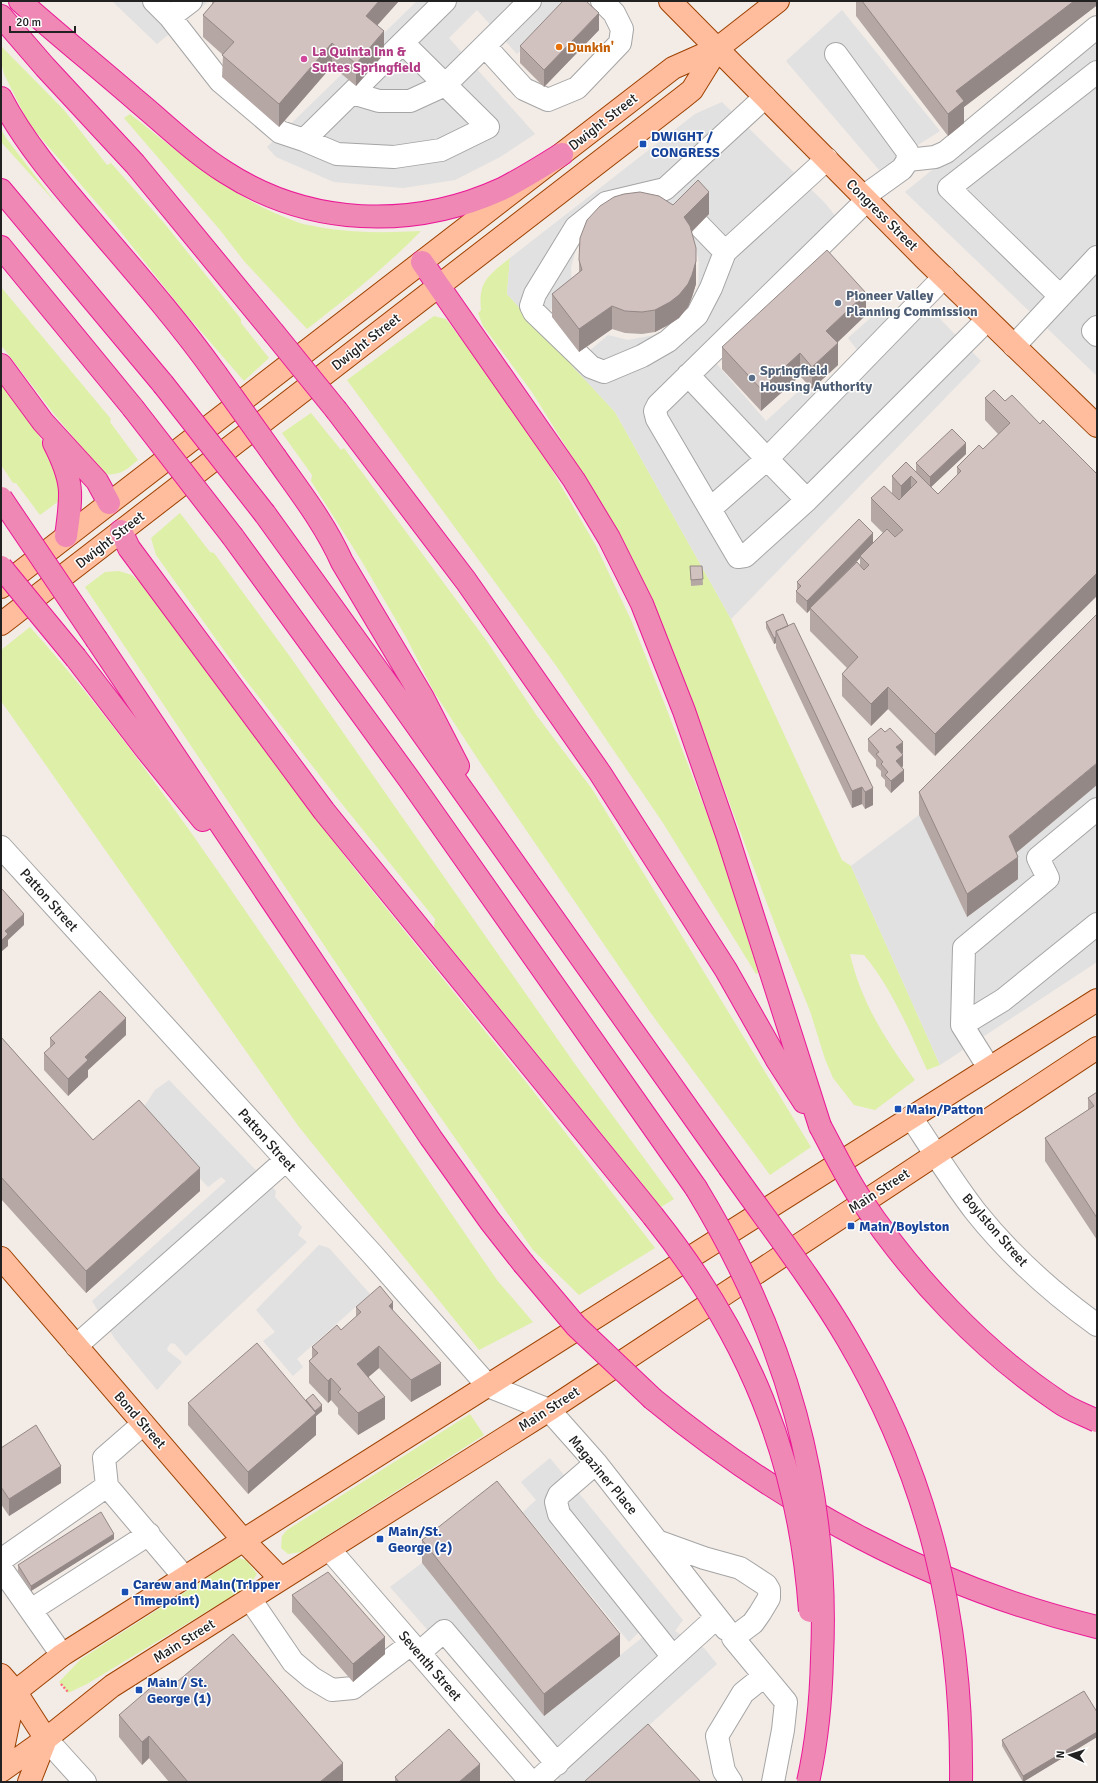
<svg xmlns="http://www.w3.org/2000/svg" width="1098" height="1783" font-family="Signika,sans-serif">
  <rect width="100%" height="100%" fill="#f2ebe6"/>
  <!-- grass -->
  <path fill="#def0a8" d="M1 46 64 110 107 165 111 163 164 223 241 319V323L269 358 244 381 185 313 113 222 29 124 4 74 1 61Z
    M130 114C181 154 234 200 297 222 304 225 311 225 318 227 352 233 386 233 421 231 386 267 347 298 307 329L244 261 220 230 124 118Z
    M1 129 6 138 56 203 2 143Z
    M510 258 507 294 615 412 731 619 842 860 851 866 940 1065 927 1070C909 1030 892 989 864 955L850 954C861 1002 886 1041 915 1080L875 1110 854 1105 833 1078 825 1059 810 1011 777 930 688 692 605 510 532 392 483 326 478 313 481 310C478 281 489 275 510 258Z
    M1 287 111 419 110 422 138 460C126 470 120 476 104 474L54 414 1 345Z
    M434 316 446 319 477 360 545 458 596 546 632 622 667 710 710 822 762 971 756 974 663 823 557 667 347 380Z
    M1 382 38 433 53 463 62 496 59 501 40 515 16 483H13L1 465Z
    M311 413 341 450 344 448 486 640 537 716 592 789 811 1147 770 1175 650 1012 481 764 434 692 406 637 361 560 311 481 312 475 282 433Z
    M180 513 210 552 214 553 291 658 577 1067 674 1199 661 1207 434 927 435 919 338 799 241 674 156 555 151 538Z
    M119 571 132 575 143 585 349 862 526 1082 655 1248 579 1295 533 1250 400 1059 85 587 105 572Z
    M30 627C111 717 180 816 249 916 332 1037 413 1159 497 1280L533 1322 479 1350 299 1127 1 701V650Z
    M470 1414 484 1435 301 1552 288 1554 281 1548 282 1536 287 1530Z
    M238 1558 246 1560 257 1574 249 1586 87 1684 68 1693 59 1682 81 1659Z"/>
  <!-- parking -->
  <path fill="#e1e1e1" d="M112 1H209L157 44Z
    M417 1H575L517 54 477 10 449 38 535 134 500 157 455 180 403 188 334 182 276 157 267 147Z
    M842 10 940 131 879 170 786 61Z
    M1097 36V376L905 192Z
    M722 102 825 203 848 232 715 362 766 421 802 388 818 395 861 355 848 338 876 313 893 315 914 292 981 361 731 619 615 412 572 366 608 335 628 340 655 335 687 316 698 289 699 262 694 239 667 211H614L578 243 571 267 572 291 534 324 507 294 510 258 695 114Z
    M1097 785V962L940 1065 851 866 919 815 967 917 1009 859Z
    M169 1080 276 1191 275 1197 302 1227 298 1235 307 1242 186 1356 175 1344 171 1343 167 1348 168 1351 182 1362 157 1390 115 1339 92 1301 226 1181 221 1177 208 1187 140 1113 155 1090Z
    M319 1245 329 1248 370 1294 297 1359 303 1367 293 1376 263 1341 275 1332 256 1310Z
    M550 1458 683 1620 675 1631 704 1648 717 1664 586 1782H560L390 1587 422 1563 544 1716 643 1637V1633H638L629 1642 523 1512 536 1500 521 1482Z"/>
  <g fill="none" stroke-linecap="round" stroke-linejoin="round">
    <!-- minor casing -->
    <g stroke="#a5a5a5" stroke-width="24">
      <path id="minor" d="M154 1 170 17 191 1
        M170 17 220 81 280 132 304 140
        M403 43 488 127 441 150 394 157 337 154 304 140 445 1
        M485 46 524 89 548 100 577 88 620 43 622 29 614 13 602 1
        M836 54 907 151 908 160 902 169 863 197
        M352 93 379 101H410L445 85 530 1
        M765 97 665 189 606 203 576 227 535 294 531 306 534 312 591 367 604 372 642 356 668 341 697 315 711 288 725 252 827 159
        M908 160 935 157 946 152 1097 27
        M699 225 725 252
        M944 277 767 459 807 500 987 320
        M1060 296 949 188 1097 72
        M1097 327 1093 331 1097 335
        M1014 346 1097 257
        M688 375 767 459 710 509
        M807 500 745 556 738 557 657 419 655 411 658 405 867 200
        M1 847 372 1254 488 1386 549 1410 596 1463 657 1541 704 1558 740 1568 766 1585 769 1590V1598L760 1613 753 1623 733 1638 786 1702 783 1730 773 1782
        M962 1025 1003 1000 1097 924
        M989 1068 962 1025 964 948 1048 878 1038 858 1097 809
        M911 1117C932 1149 952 1181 975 1211 1010 1255 1051 1292 1097 1325
        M76 1346 286 1160
        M596 1463 559 1495 556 1502 559 1514 673 1657
        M107 1486 104 1458 143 1424
        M657 1541 726 1629
        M329 1549 531 1782
        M1 1560 107 1486 185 1578
        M1 1568 62 1655
        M250 1599 293 1662 312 1678 332 1690 353 1688 411 1644
        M31 1610 149 1534
        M419 1653 444 1631 557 1764
        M46 1739 85 1782
        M536 1782 716 1618
        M731 1782 724 1771 717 1736 743 1693 764 1676"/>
    </g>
    <!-- major casing -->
    <g stroke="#9d4100" stroke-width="24">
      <path id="major" d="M670 1 926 260 1097 426
        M1 587 673 68 718 48 778 1
        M1 624 682 98 692 90 718 48
        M1 1258 244 1541 281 1579
        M1 1675 15 1691 46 1739
        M1 1703 62 1655 1097 1000
        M1 1758 15 1691
        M1 1771 46 1739 112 1686 549 1410 1097 1048
        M29 1782 46 1739"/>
    </g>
    <!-- highway casing -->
    <g stroke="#eb1896" stroke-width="24">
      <path id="highway" d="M20 1C58 35 98 67 137 101 166 125 193 152 225 172 308 226 412 230 502 189 522 179 542 166 562 154
        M1 16 45 67 135 164 273 332
        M1 98C25 144 60 184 94 224 136 273 179 322 216 374
        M1 190 163 384
        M1 247 133 408
        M422 262 574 480 609 538 642 604 684 711 727 835 820 1126
        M1 365 43 422 97 481 109 503
        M337 411 466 581 600 773 726 970 777 1060 804 1102
        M54 443C74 482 72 494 66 536
        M276 458C300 492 325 524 342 562L423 698 458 766
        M265 514 391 689 729 1167
        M121 531 129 548 324 811 653 1216
        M233 537 409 779 696 1188
        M97 640 431 1138 490 1221 523 1263
        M76 658 145 748 203 820
        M653 1399C783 1506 933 1588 1097 1627"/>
    </g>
    <!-- path -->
    <path stroke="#ff6a81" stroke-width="2.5" stroke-dasharray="2 2" stroke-linecap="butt" d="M61 1684 68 1692"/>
    <!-- minor -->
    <use href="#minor" stroke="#fff" stroke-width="22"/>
    <!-- major -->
    <use href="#major" stroke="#ffbd9e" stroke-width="22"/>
    <!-- highway -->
    <use href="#highway" stroke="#ef88b5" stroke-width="22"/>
    <!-- highway-bridge casing -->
    <g stroke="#eb1896" stroke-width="24" stroke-linecap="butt">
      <path id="highway-bridge" d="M273 332 337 411
        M216 374 276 458
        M163 384 265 514
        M133 408 233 537
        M1 498 97 640
        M1 567 76 658
        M820 1126C833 1150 845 1175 860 1198 912 1276 981 1350 1059 1402 1070 1410 1085 1415 1097 1421
        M729 1167C769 1224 813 1280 848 1340 929 1478 963 1622 961 1782
        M696 1188C785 1334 830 1487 822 1658 821 1700 817 1742 808 1782
        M653 1216C748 1335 799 1458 810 1611
        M523 1263 576 1326 653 1399"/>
    </g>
    <!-- highway-bridge -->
    <use href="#highway-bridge" stroke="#ef88b5" stroke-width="22"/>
  </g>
  <!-- wall -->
  <path fill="#b5a7a4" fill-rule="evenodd" d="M212 1H399L377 25 384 54 356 86 332 66 279 127 222 77 223 55 203 37V15L212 6Z
    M856 1H1096V6L964 107V123L948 136 856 16Z
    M599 30 544 87 520 63V46Z
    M673 205 709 214 692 232 696 284 692 297 688 307 679 318 670 324 655 332 642 334 625 333 612 329 579 352 552 317V294L579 273V260Z
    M866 315 837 343 838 365 812 389 800 376 761 411 722 369V347Z
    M985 398 1005 401 1040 424 935 756 888 709 871 726 842 696V674L847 668 810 631V610L807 613 796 602V591L797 590V582L873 543 883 533 871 521V498L892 493V476L916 472V463L966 454 931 487 938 494 957 475V467L983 449 998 434 985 420ZM860 558V565L844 575Z
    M690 566H702L703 585 691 586Z
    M783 614 873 805 865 809 862 804 852 808 776 648V643L774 644 766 628V622Z
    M868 739 903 753 902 754 903 766 902 768 904 781 891 793 885 786V780L881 776V771L876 766V760L868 751Z
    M919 792 1017 853 1018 879 967 917 919 815Z
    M126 1035 88 1070V1077L68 1096 44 1070V1053L50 1048V1038Z
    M1 1037 93 1140 200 1191 86 1293 1 1199Z
    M1097 1092V1240L1045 1161V1138L1088 1110V1098Z
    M356 1307 393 1311 441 1385 411 1402 379 1368 368 1377 385 1419 358 1435 338 1414V1408L331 1400 328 1403 309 1383V1361L312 1358V1347L341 1330 356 1317Z
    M306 1400 322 1411 316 1416V1435L248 1494 188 1425V1403Z
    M1 1448 61 1483 9 1516 1 1504Z
    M114 1539 31 1591 18 1571V1565Z
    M422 1540 620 1656 544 1716 422 1563Z
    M292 1595 385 1654 353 1682 292 1612Z
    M170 1688 343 1782H169L149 1758 142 1765 119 1737V1715Z
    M1097 1712V1737L1023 1782 1002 1746V1740Z
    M395 1777 480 1781 479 1782H395Z"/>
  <!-- shaded-wall -->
  <path fill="#938886" d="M379 1H399L366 38V16Z
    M1074 1H1096V6L964 107V123L948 136V114L956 91Z
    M599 13V30L544 87V70Z
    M384 31V54L356 86V64Z
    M332 43V66L279 127V104Z
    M709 192V214L684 239V217Z
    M696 248V284L692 297 688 307 679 318 670 324 655 332V310Z
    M866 293V315L826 353V331Z
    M612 306V329L579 352V329Z
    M838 343V365L812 389V367Z
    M800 353V376L761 411V389Z
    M966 443V454L930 488V477Z
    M911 476V498L901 508V486Z
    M873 533V545L860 556V558L810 609V608V610L807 613V601Z
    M1097 573V596L935 756V734Z
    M776 637V643L774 644V638Z
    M888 687V709L871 726V704Z
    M903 742V753L896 758V747Z
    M903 755V766L896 773V761Z
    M1097 763V785L1009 859V836Z
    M904 770V781L891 793V781Z
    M862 787V804L852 808V791Z
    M873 788V805L865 809V792Z
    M1018 857V879L967 917V894Z
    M24 914V925L8 940V946L1 952V941L5 931Z
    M126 1018V1035L88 1070V1077L68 1096V1079L85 1057Z
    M200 1168V1191L86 1293V1271Z
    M393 1302V1324L389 1306Z
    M379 1346V1368L357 1387V1364Z
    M441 1363V1385L411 1402V1380Z
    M331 1378V1400L328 1403V1381Z
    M385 1397V1419L358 1435V1413Z
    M322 1405V1411L316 1416V1435L248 1494V1472Z
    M61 1466V1483L9 1516V1499Z
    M114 1534V1539L31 1591V1586Z
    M620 1634V1656L544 1716V1694Z
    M385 1637V1654L353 1682V1664Z
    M1097 1732V1737L1023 1782V1776Z
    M149 1736V1758L142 1765V1742Z
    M343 1763V1782H320Z
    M480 1764V1781L479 1782H459Z"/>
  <!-- building -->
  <path fill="#d2c2bf" stroke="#938886" d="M215 1H379L366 16 384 31 356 64 332 43 279 104 222 55 234 42 203 15Z
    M563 1H586L599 13 544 70 520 46Z
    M862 1H1074L956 91 964 101 948 114Z
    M698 180 709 192 684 217 690 226 696 248V261L692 275 688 284 679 295 670 302 655 310 642 312 625 311 612 306 579 329 552 294 582 270 579 260 580 238 587 220 600 206 614 197 624 194 640 192 659 196 673 205Z
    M827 250 866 293 826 331 838 343 812 367 800 353 761 389 722 347Z
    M994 390 1005 401 1012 395 1040 424 1043 420 1097 474V573L935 734 888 687 871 704 842 674 858 657 810 608 857 562 864 570 869 565 860 556 887 529 895 537 903 530 871 498 884 486 899 500 917 482 911 476 901 486 892 476 906 462 938 494 961 471 957 467 979 445 983 449 1010 423 985 398Z
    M952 429 966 443 930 477 916 463Z
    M859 519 873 533 807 601 796 591 801 586 797 582Z
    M690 566H702L703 579 691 580Z
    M783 614 788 626 776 631V637L774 638 766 622Z
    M1097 614V763L1009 836 1018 857 967 894 919 792Z
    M794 623 873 788 865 792 862 787 852 791 776 631Z
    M881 728 885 732 890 728 903 742 896 747 903 755 896 761 904 770 891 781 885 775 888 772 881 764 883 762 876 754 879 752 868 739Z
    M2 889 24 914 5 931 8 934 1 941V890Z
    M100 991 126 1018 85 1057 88 1060 68 1079 44 1053 55 1043 50 1038Z
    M1 1037 93 1140 139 1100 200 1168 86 1271 1 1177Z
    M1097 1092V1218L1045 1138 1094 1106 1088 1098Z
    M380 1286 393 1302 389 1306 441 1363 411 1380 379 1346 357 1364 385 1397 358 1413 338 1392 341 1389 331 1378 328 1381 309 1361 318 1353 312 1347 337 1325 341 1330 361 1312 356 1307Z
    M257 1343 316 1413 248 1472 188 1403Z
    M313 1394 322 1405 315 1411 306 1400Z
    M36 1425 61 1466 9 1499 1 1487V1448Z
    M497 1481 620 1634 544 1694 422 1540Z
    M101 1512 114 1534 31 1586 18 1565Z
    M328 1572 385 1637 353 1664 292 1595Z
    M233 1634 343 1763 320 1782H188L149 1736 142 1742 119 1715 162 1678 170 1688Z
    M1084 1691 1097 1712V1732L1023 1776 1002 1740Z
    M648 1724 701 1782H586L585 1781Z
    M449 1729 480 1764 459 1782H399L395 1777Z"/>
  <!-- markers -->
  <circle fill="#e8710a" stroke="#fff" stroke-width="1.5" cx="559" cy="47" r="4"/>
  <circle fill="#d1479c" stroke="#fff" stroke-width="1.5" cx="304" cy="59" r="4"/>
  <g fill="#1a4fb4" stroke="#fff" stroke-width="1.5">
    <rect x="639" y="140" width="8" height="8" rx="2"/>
    <rect x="894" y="1105" width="8" height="8" rx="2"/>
    <rect x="847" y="1222" width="8" height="8" rx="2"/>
    <rect x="376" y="1535" width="8" height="8" rx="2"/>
    <rect x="121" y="1588" width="8" height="8" rx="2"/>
    <rect x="135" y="1686" width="8" height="8" rx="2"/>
  </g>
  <g fill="#5c6f8a" stroke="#fff" stroke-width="1.5">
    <circle cx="838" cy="303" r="4"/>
    <circle cx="752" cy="378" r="4"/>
  </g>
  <g text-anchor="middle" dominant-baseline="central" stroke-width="3" stroke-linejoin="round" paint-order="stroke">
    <!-- food labels -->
    <g font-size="14" font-weight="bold" fill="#c56008" stroke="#fff" text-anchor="start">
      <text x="567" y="47">Dunkin'</text>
    </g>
    <!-- hotel labels -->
    <g font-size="14" font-weight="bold" fill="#b23c85" stroke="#fff" text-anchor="start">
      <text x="312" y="51">La Quinta Inn &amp;<tspan x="312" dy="16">Suites Springfield</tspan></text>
    </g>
    <!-- street labels -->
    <g font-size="14" fill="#212121" stroke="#fff">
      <text transform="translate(603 122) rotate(-38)">Dwight Street</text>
      <text transform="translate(882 215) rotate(45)">Congress Street</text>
      <text transform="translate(366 342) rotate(-38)">Dwight Street</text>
      <text transform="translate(110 540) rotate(-38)">Dwight Street</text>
      <text transform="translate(49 900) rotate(48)">Patton Street</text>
      <text transform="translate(267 1140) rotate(48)">Patton Street</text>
      <text transform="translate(879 1191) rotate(-33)">Main Street</text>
      <text transform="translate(995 1230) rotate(49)">Boylston Street</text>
      <text transform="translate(549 1409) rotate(-33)">Main Street</text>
      <text transform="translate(140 1420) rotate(49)">Bond Street</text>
      <text transform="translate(603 1475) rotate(50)">Magaziner Place</text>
      <text transform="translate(184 1641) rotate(-32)">Main Street</text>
      <text transform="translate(430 1666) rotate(49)">Seventh Street</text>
    </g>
    <!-- transit labels -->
    <g font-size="14" font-weight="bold" fill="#164399" stroke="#fff" text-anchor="start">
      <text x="651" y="136">DWIGHT /<tspan x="651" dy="16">CONGRESS</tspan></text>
      <text x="906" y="1109">Main/Patton</text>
      <text x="859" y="1226">Main/Boylston</text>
      <text x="388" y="1531">Main/St.<tspan x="388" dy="16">George (2)</tspan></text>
      <text x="133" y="1584">Carew and Main(Tripper<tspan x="133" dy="16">Timepoint)</tspan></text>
      <text x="147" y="1682">Main / St.<tspan x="147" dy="16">George (1)</tspan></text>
    </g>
    <!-- service labels -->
    <g font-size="14" font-weight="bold" fill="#4e5e75" stroke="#fff" text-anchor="start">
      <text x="846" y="295">Pioneer Valley<tspan x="846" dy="16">Planning Commission</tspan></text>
      <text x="760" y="370">Springfield<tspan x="760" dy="16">Housing Authority</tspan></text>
    </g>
  </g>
  <!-- border -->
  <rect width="1098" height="1783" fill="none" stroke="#212121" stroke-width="4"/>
  <!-- north arrow -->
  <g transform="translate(1070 1755) rotate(274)" stroke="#ffffff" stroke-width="3" paint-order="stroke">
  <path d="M0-3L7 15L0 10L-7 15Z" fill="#212121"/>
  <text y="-6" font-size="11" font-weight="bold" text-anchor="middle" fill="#212121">N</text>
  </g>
  <!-- scale -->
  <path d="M10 26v6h65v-6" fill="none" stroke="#212121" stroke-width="2"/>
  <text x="16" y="26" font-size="12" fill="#212121" stroke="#ffffff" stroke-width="3" paint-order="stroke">20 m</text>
</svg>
